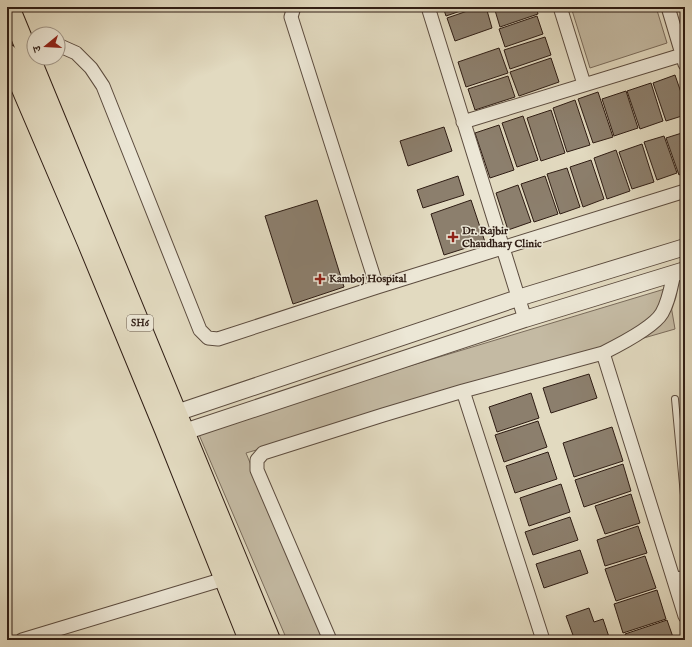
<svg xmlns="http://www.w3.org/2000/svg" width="692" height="647" font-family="'IM FELL English','Noto Serif Devanagari',serif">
  <rect width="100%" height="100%" fill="#e2dac0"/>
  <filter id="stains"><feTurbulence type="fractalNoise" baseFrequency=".005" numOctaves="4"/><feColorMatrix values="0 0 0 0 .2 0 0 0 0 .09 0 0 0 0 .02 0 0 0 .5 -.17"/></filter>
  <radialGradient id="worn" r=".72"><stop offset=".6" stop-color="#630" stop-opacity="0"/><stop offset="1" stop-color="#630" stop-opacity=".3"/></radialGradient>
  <!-- green -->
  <path fill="#c4baa3" stroke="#7a6c5c" d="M571 7H656L667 43 590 68Z
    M668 288 675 329 246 453 323 640H287L197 430Z"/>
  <!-- building -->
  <path fill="#8c7f6d" stroke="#2f1d14" d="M443 7H472L446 16Z
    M479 7H486L492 28 455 41 447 18Z
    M494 7H536L538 14 500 27Z
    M537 16 543 34 505 47 499 29Z
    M545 37 551 55 510 69 504 50Z
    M499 48 508 73 466 87 458 62Z
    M551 58 559 82 519 96 510 72Z
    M675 75 685 104V115L666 121 653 83Z
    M508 76 515 97 475 110 468 89Z
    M651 83 663 121 640 129 627 91Z
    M626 91 638 128 614 136 602 99Z
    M598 92 613 137 593 143 578 99Z
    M575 100 590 145 567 152 553 108Z
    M551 110 565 153 541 161 527 118Z
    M523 116 538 160 517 167 502 123Z
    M499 125 514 170 490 178 475 133Z
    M444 127 452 151 408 166 400 141Z
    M685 132V172L679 175 666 138Z
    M664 136 677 173 657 180 644 142Z
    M642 144 654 182 632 189 619 152Z
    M616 150 630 191 607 199 594 158Z
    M591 160 604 199 583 207 570 167Z
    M567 168 580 207 560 214 547 174Z
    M458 176 464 195 423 208 417 190Z
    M545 176 558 214 534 222 521 184Z
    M518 185 531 222 508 230 496 193Z
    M317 200 344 287 293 304 265 216Z
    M471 200 485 242 444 255 431 214Z
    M589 374 597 398 551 413 543 388Z
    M531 393 539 418 497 432 489 407Z
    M538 421 547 447 504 462 495 435Z
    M612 427 623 461 574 477 563 443Z
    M548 452 557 479 515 493 506 466Z
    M623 464 631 491 584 507 575 480Z
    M561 484 570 512 529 526 520 498Z
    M631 494 640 523 605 534 595 506Z
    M570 517 578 540 533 555 525 532Z
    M638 526 647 553 605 566 597 540Z
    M580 550 588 573 544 588 536 564Z
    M645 556 656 588 616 601 605 569Z
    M657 590 666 619 623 633 614 604Z
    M589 608 594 622 603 619 609 637 601 640H568L574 638 566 616Z
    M667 620 674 640H627L625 634Z"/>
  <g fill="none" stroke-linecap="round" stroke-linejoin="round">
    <!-- service casing -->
    <g stroke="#5c4c3f" stroke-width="8">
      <path id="service" d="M675 399 685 506
        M672 576 685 574"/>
    </g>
    <!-- minor casing -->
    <g stroke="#5c4c3f" stroke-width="15">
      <path id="minor" d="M294 7 291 17 377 287
        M428 7 525 319
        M560 7 584 84
        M668 7 685 64
        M58 45 76 53 91 68 103 86 200 330 208 338 218 339 377 287 685 191
        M463 122 682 55
        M603 353 685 616
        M463 391 543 640
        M22 640 224 579
        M330 640 257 470V460L263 453 383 415 463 391 603 353C619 345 654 327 662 313 669 301 671 287 674 273"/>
    </g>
    <!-- tertiary casing -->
    <g stroke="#5c4c3f" stroke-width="18">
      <path id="tertiary" d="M685 247 518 298 176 413 165 430 184 432 525 319 685 270"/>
    </g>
    <!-- primary casing -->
    <g stroke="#2f1d14" stroke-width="22">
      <path id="primary" d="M9 7 270 640
        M7 54 87 241 165 430 249 640"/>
    </g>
    <!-- service -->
    <use href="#service" stroke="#ece7d6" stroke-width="6"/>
    <!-- minor -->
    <use href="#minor" stroke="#ece7d6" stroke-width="13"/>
    <!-- tertiary -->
    <use href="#tertiary" stroke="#ece7d6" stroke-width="16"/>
    <!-- primary -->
    <use href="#primary" stroke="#e2dac0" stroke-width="20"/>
  </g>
  <!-- markers -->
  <g fill="#8f2418" stroke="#ece7d6" stroke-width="1.5">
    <path d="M451 231h4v4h4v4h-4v4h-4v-4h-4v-4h4z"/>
    <path d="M318 273h4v4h4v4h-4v4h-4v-4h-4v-4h4z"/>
  </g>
  <g text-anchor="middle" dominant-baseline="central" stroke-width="3" stroke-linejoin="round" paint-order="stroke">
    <!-- shield labels -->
    <rect fill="#ece7d6" stroke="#685a4e" stroke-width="1" x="127" y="315" width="26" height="16" rx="3"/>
    <g font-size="10" font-weight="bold" fill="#2f1d14">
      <text x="140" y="323">SH6</text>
    </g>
    <!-- poi labels -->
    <g font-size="11" font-weight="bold" fill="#2f1d14" stroke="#ece7d6" text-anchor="start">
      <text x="462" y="231">Dr. Rajbir<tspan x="462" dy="13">Chaudhary Clinic</tspan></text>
      <text x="329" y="279">Kamboj Hospital</text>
    </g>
  </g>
  <!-- margin -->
  <rect width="692" height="647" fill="none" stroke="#e2dac0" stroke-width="24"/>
  <rect x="8" y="8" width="676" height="631" fill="none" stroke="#2f1d14" stroke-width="2"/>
  <rect x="12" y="12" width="668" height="623" fill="none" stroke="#2f1d14"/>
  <!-- north arrow -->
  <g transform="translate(46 46) rotate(252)"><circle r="19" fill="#ece7d6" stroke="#a09688"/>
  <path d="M0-3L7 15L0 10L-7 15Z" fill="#8f2418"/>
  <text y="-6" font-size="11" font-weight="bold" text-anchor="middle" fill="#2f1d14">उ</text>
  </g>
  <rect width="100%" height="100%" filter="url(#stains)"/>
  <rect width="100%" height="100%" fill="url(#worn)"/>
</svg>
